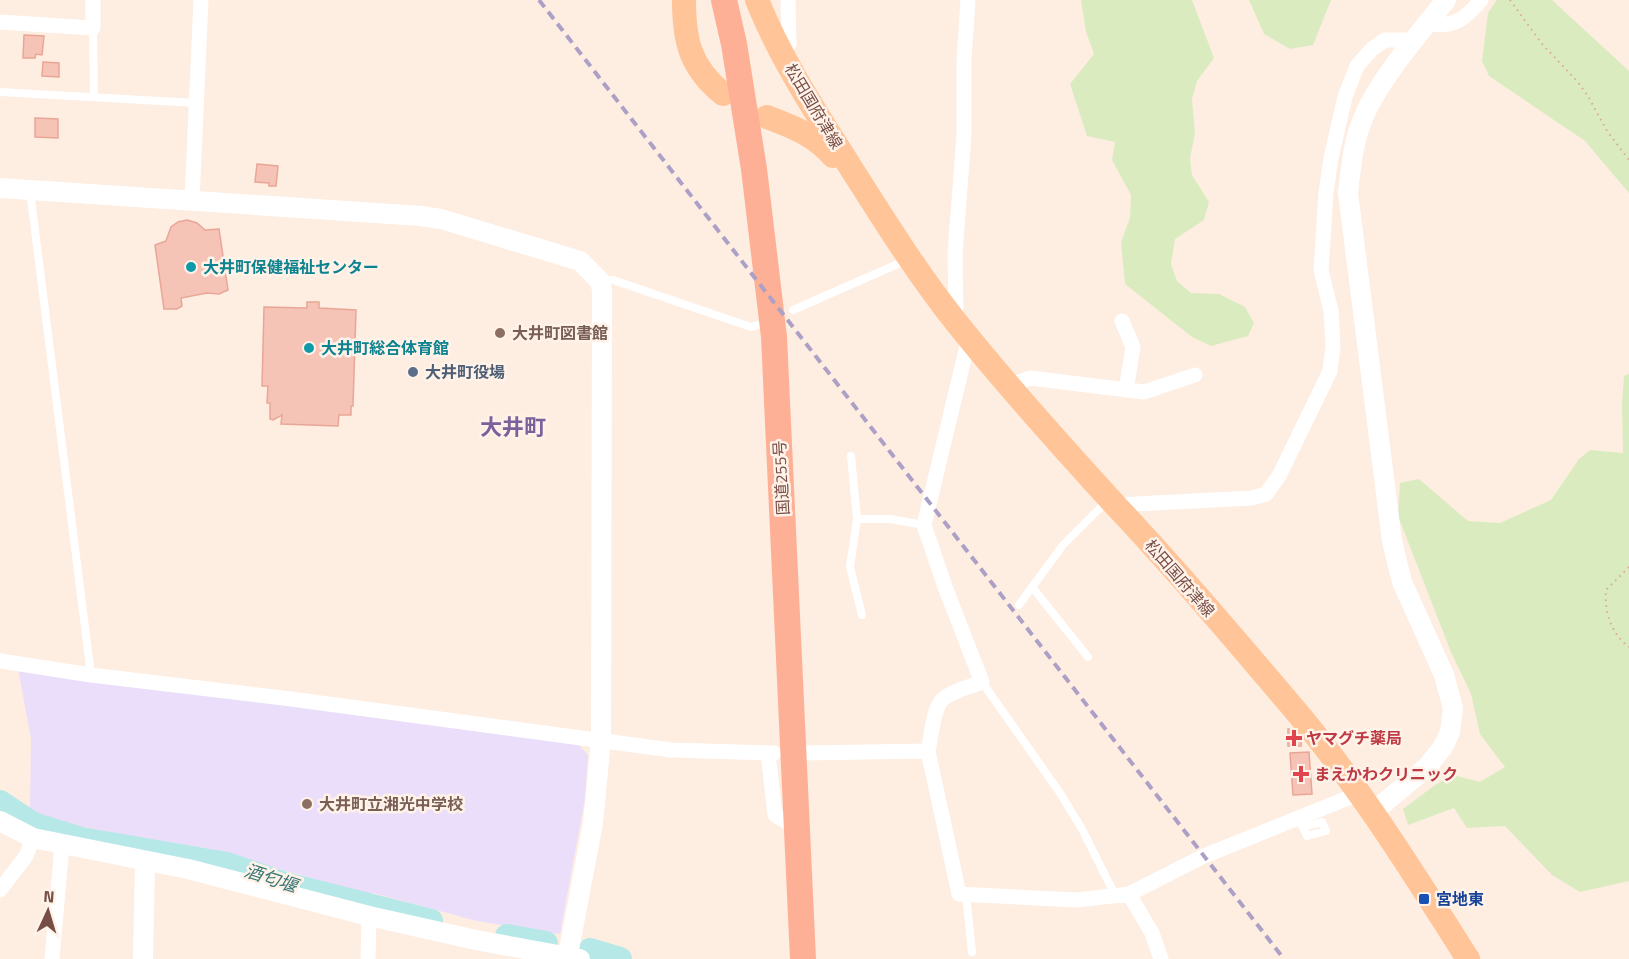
<svg xmlns="http://www.w3.org/2000/svg" width="1629" height="959" font-family="'Titillium Web','Noto Sans JP',sans-serif">
  <rect width="100%" height="100%" fill="#feede1"/>
  <!-- education -->
  <path fill="#eadefa" d="M18 668 579 745 588 755 585 798 560 934 477 921 373 893H363L210 849 125 835 78 826 30 811 31 739Z"/>
  <!-- green -->
  <path fill="#daecbf" d="M1081 0H1192L1214 58 1197 81 1192 99 1195 134 1190 158 1192 175 1209 202 1204 220 1175 239 1171 264 1177 281 1191 293 1219 294 1245 307 1254 323 1248 336 1211 346 1192 337 1125 284 1121 242 1130 218 1131 195 1112 160 1115 142 1087 136 1070 84 1094 54 1086 32Z
    M1249 0H1331L1313 45 1290 49 1264 34Z
    M1497 0H1552L1629 71V193L1585 141 1489 76 1482 61 1488 13Z
    M1629 374V881L1580 892 1552 875 1505 826 1467 828 1454 808 1408 825 1403 809 1435 785 1453 775 1480 782 1505 767 1480 734 1471 694 1451 652 1398 516 1400 483 1419 479 1468 521 1500 523 1551 500 1579 459 1590 450 1623 453 1622 405 1624 376Z"/>
  <g fill="none" stroke-linecap="round" stroke-linejoin="round">
    <!-- river -->
    <path stroke="#b5e8e6" stroke-width="24" d="M0 802 33 824 81 839 227 864 289 885 431 921
      M507 936 546 943
      M590 950 620 959"/>
  </g>
  <!-- building -->
  <path fill="#f5c4b7" stroke="#e9a697" stroke-width="1.5" d="M24 35 44 36 42 55 36 54 35 58H23Z
    M43 62 59 63V77L42 76Z
    M35 118 58 119V138L35 137Z
    M257 164 278 166 276 186H269V183L255 182Z
    M187 220 197 223 205 230 219 229 228 290 219 294 207 293 181 298 182 306 177 309H164L155 245 166 241 171 227 178 222Z
    M307 302H319V308L356 310 353 406H351V415H339L338 426 281 424 282 415 273 420 270 419V403H267L268 386H262L264 307 307 308Z
    M1288 729H1301V746H1288Z
    M1309 752 1312 794 1293 795 1290 753Z"/>
  <g fill="none" stroke-linecap="round" stroke-linejoin="round">
    <!-- path -->
    <path stroke="#daa79b" stroke-width="2" stroke-dasharray="1.5 4.5" stroke-linecap="butt" d="M1510 0 1542 44 1577 81 1588 96 1607 131 1629 160
      M1629 567 1606 590C1604 611 1611 634 1629 647"/>
    <!-- service -->
    <path stroke="#fff" stroke-width="8" d="M93 28 94 97
      M0 92 196 103
      M30 191 91 675
      M602 281 613 280 751 327 758 325
      M793 310 907 260
      M851 456 857 519 850 567 862 615
      M857 519H890L924 525
      M1032 587 1088 657
      M1019 605 1063 545 1107 501
      M982 682 1060 793 1082 829 1115 895
      M1298 817 1307 836 1326 831 1322 822 1308 826 1303 815
      M966 894 972 952"/>
    <!-- minor -->
    <path stroke="#fff" stroke-width="15" d="M788 0 789 44
      M0 22 93 28V0
      M1429 23C1453 29 1466 18 1481 0
      M192 200 201 0
      M1122 321 1133 347 1126 390
      M956 322 955 253 964 135V59L968 0
      M1010 386 1030 378 1144 392 1195 375
      M1116 505 1252 498 1266 494 1279 476 1330 371 1333 346 1331 311 1321 270 1326 193 1331 158 1345 97 1357 66 1372 49 1385 40H1415
      M0 661 91 675 291 699 671 750 774 753
      M928 751C931 738 933 709 942 700 951 691 970 687 982 682L945 587 924 525 969 338
      M768 753 775 815 797 828
      M803 753 928 751 959 894 1077 900 1129 894 1204 856 1358 794
      M0 890 26 856 33 838
      M1129 894 1152 933 1161 959
      M52 959 62 845
      M368 959 369 916"/>
    <!-- tertiary -->
    <path stroke="#fff" stroke-width="20" d="M0 188 421 216 441 219 580 261 600 281 602 290 601 740 593 823 568 955
      M1372 813 1427 767 1443 747 1450 732 1453 708 1444 675 1402 582 1392 541 1348 193C1351 167 1353 141 1364 116 1380 78 1420 33 1446 0
      M0 821 33 838 188 869 369 916 476 940 580 959
      M143 959 145 862"/>
    <!-- primary -->
    <path stroke="#ffc497" stroke-width="24" d="M684 0C684 41 690 67 723 94
      M757 0C781 60 817 114 851 168 884 220 917 273 956 322 1007 386 1063 448 1118 508 1177 571 1233 637 1289 703 1357 782 1412 871 1468 959
      M767 117C793 127 815 135 833 156"/>
    <!-- trunk -->
    <path stroke="#feb096" stroke-width="26" d="M724 0 734 44 754 169 774 337 803 959"/>
    <!-- rail -->
    <path stroke="#ada0c7" stroke-width="4" stroke-dasharray="9 6" stroke-linecap="butt" d="M539 0 1284 959"/>
  </g>
  <!-- markers -->
  <g fill="#0f9aa8" stroke="#fff2e9" stroke-width="2">
    <circle cx="191" cy="267" r="6"/>
    <circle cx="309" cy="348" r="6"/>
  </g>
  <g fill="#8d6e63" stroke="#fff2e9" stroke-width="2">
    <circle cx="500" cy="333" r="6"/>
    <circle cx="307" cy="804" r="6"/>
  </g>
  <circle fill="#5c6f8a" stroke="#fff2e9" stroke-width="2" cx="413" cy="372" r="6"/>
  <g fill="#e0444e" stroke="#fff2e9" stroke-width="2">
    <path d="M1291 729h6v6h6v6h-6v6h-6v-6h-6v-6h6z"/>
    <path d="M1298 765h6v6h6v6h-6v6h-6v-6h-6v-6h6z"/>
  </g>
  <rect fill="#1a4fb4" stroke="#fff2e9" stroke-width="2" x="1418" y="893" width="12" height="12" rx="3"/>
  <g text-anchor="middle" dominant-baseline="central" stroke-width="5" stroke-linejoin="round" paint-order="stroke">
    <!-- street labels -->
    <g font-size="16" fill="#774e46" stroke="#fff2e9">
      <text transform="translate(814 106) rotate(59)">松田国府津線</text>
      <text transform="translate(781 478) rotate(-93)">国道255号</text>
      <text transform="translate(1180 578) rotate(49)">松田国府津線</text>
    </g>
    <!-- culture labels -->
    <g font-size="16" font-weight="bold" fill="#0d838f" stroke="#fff2e9" text-anchor="start">
      <text x="203" y="267">大井町保健福祉センター</text>
      <text x="321" y="348">大井町総合体育館</text>
    </g>
    <!-- education labels -->
    <g font-size="16" font-weight="bold" fill="#785e54" stroke="#fff2e9" text-anchor="start">
      <text x="512" y="333">大井町図書館</text>
      <text x="319" y="804">大井町立湘光中学校</text>
    </g>
    <!-- service labels -->
    <g font-size="16" font-weight="bold" fill="#4e5e75" stroke="#fff2e9" text-anchor="start">
      <text x="425" y="372">大井町役場</text>
    </g>
    <!-- health labels -->
    <g font-size="16" font-weight="bold" fill="#be3a42" stroke="#fff2e9" text-anchor="start">
      <text x="1306" y="738">ヤマグチ薬局</text>
      <text x="1314" y="774">まえかわクリニック</text>
    </g>
    <!-- transit labels -->
    <g font-size="16" font-weight="bold" fill="#164399" stroke="#fff2e9" text-anchor="start">
      <text x="1436" y="899">宮地東</text>
    </g>
    <!-- water labels -->
    <g font-size="18" font-style="italic" fill="#377674" stroke="#fff2e9">
      <text transform="translate(271 878) rotate(18)">酒匂堰</text>
    </g>
    <!-- district labels -->
    <g font-size="22" font-weight="bold" fill="#7c619b" stroke="#fff2e9">
      <text x="513" y="427">大井町</text>
    </g>
  </g>
  <!-- north arrow -->
  <g transform="translate(48 911) rotate(4)" stroke="#fff2e9" stroke-width="4.5" paint-order="stroke">
  <path d="M0-4.5L10 22L0 15L-10 22Z" fill="#774e46"/>
  <text y="-9" font-size="16" font-weight="bold" text-anchor="middle" fill="#774e46">N</text>
  </g>
</svg>
